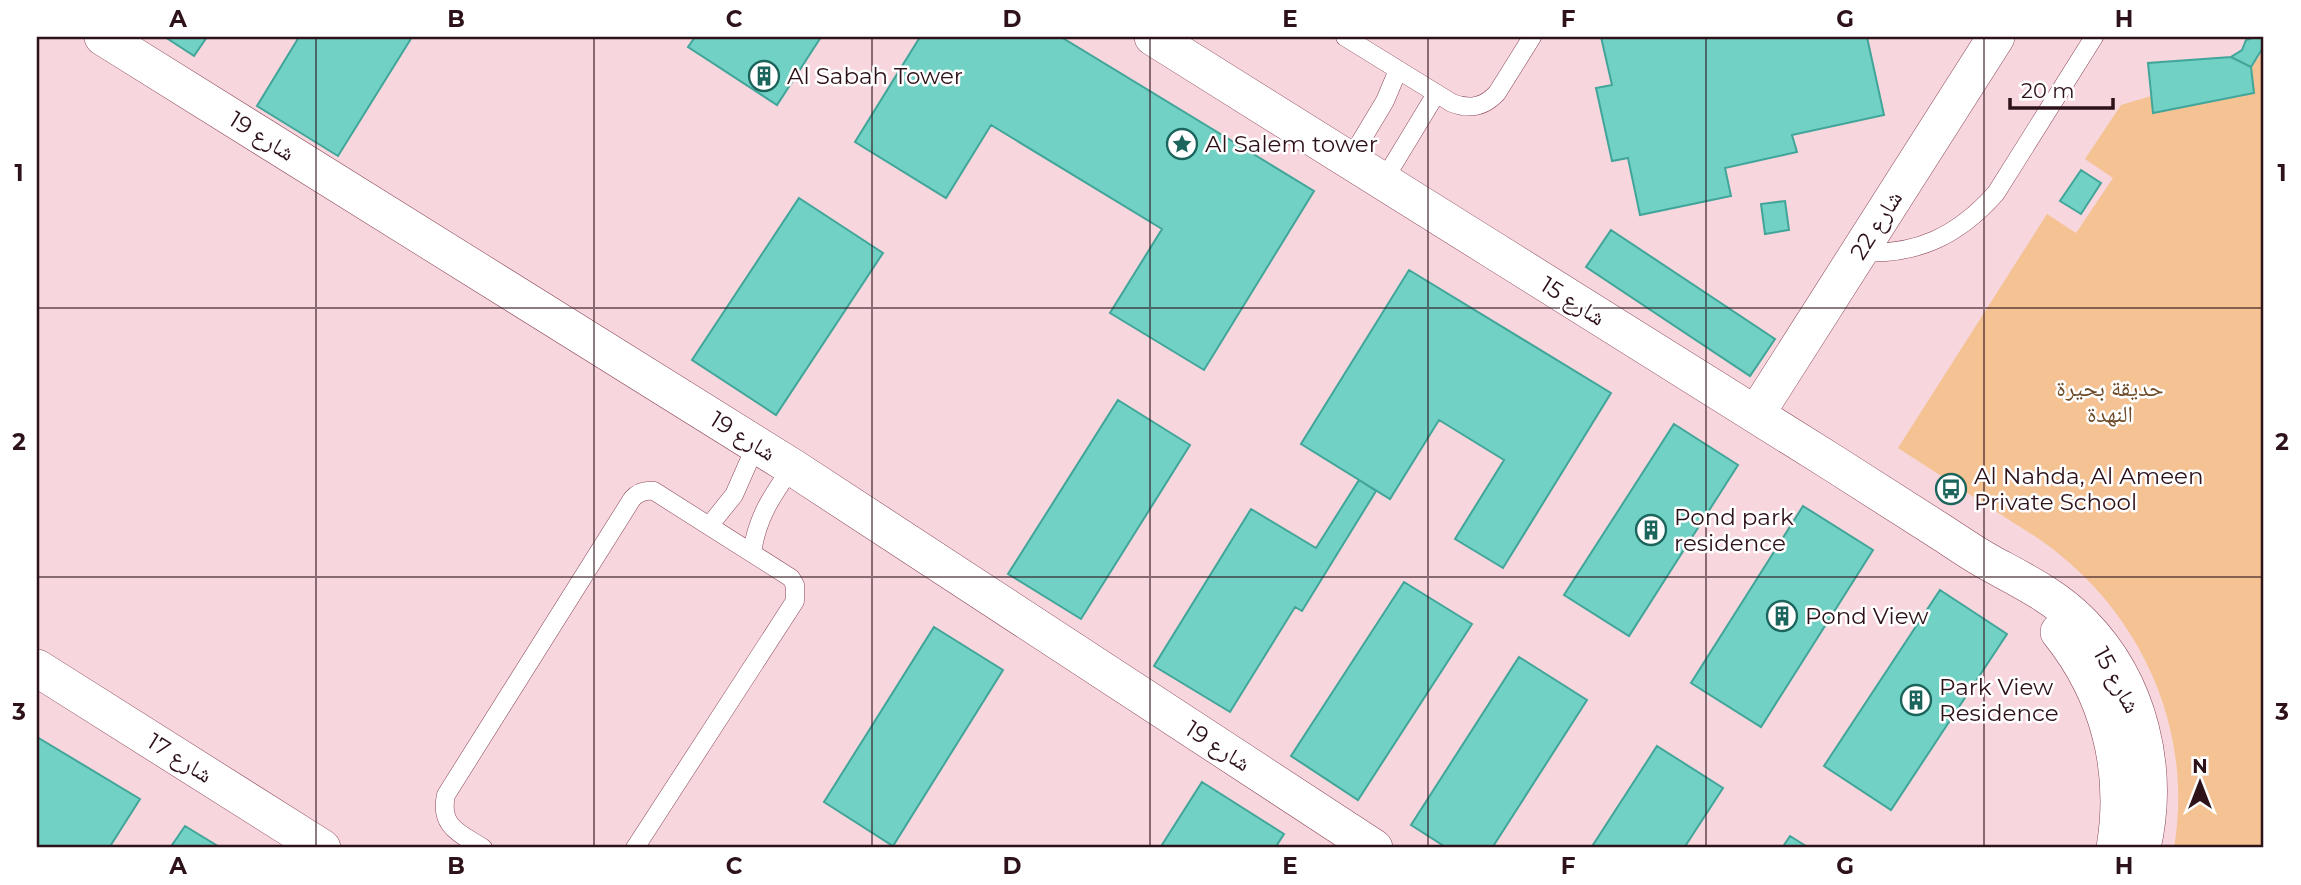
<svg xmlns="http://www.w3.org/2000/svg" width="2301" height="885" font-family="Montserrat,'Noto Naskh Arabic',sans-serif">
  <rect width="100%" height="100%" fill="#f7d6dd"/>
  <!-- green -->
  <path fill="#f4c293" d="M2264 45V848H2174C2193 736 2147 625 2059 554 2040 538 2018 526 1997 512 1964 491 1931 469 1898 448L2047 214 2076 233 2113 178 2085 159 2121 105 2151 96 2153 113 2253 93 2251 67 2259 57Z"/>
  <!-- building -->
  <path fill="#70d1c4" stroke="#42a59a" stroke-width="2" d="M165 37H207L194 56Z
    M299 37H412L338 156 257 106Z
    M695 37H821L777 105 688 47Z
    M920 37H1061L1314 191 1204 370 1110 313 1162 229 991 125 946 198 855 142Z
    M1601 37H1867L1884 115 1792 135 1797 152 1725 168 1731 196 1640 215 1628 158 1612 161 1596 88 1612 85Z
    M2256 37H2264V46L2251 67 2231 57 2242 50 2246 40Z
    M2231 57 2251 67 2254 93 2153 113 2148 63Z
    M2081 170 2101 183 2081 214 2060 201Z
    M799 198 883 253 776 415 692 360Z
    M1785 201 1789 230 1765 234 1761 204Z
    M1611 230 1775 339 1750 376 1586 267Z
    M1409 270 1611 393 1503 568 1455 539 1504 460 1439 420 1390 499 1301 444Z
    M1118 400 1190 445 1081 619 1008 574Z
    M1674 424 1738 465 1629 636 1564 595Z
    M1359 480 1376 491 1302 611 1295 607 1230 712 1154 666 1251 509 1316 548Z
    M1803 506 1873 550 1761 727 1691 683Z
    M1404 582 1472 624 1358 800 1291 756Z
    M1940 590 2007 634 1891 810 1824 766Z
    M934 627 1003 670 893 846 824 802Z
    M1519 657 1587 700 1492 848H1447L1411 825Z
    M37 737 140 799 109 848H37Z
    M1657 746 1723 788 1684 848H1591Z
    M1202 782 1284 834 1275 848H1160Z
    M185 826 221 848H170Z
    M1790 836 1809 848H1782Z"/>
  <g fill="none" stroke-linecap="round" stroke-linejoin="round">
    <!-- service casing -->
    <g stroke="#8a4758" stroke-width="19">
      <path id="service" d="M1345 37 1452 103C1470 110 1484 107 1497 93L1532 37
        M1349 161 1385 101 1398 70
        M1382 183 1436 94
        M1859 252C1916 256 1958 236 1996 193L2094 37
        M709 526 734 495 756 445
        M752 553C757 517 772 496 792 467
        M483 848C460 833 439 827 446 795L632 499C638 492 645 490 654 491L791 578 795 585V601L635 848"/>
    </g>
    <!-- minor casing -->
    <g stroke="#8a4758" stroke-width="38">
      <path id="minor" d="M103 37 792 467 1374 848
        M1153 37C1379 180 1607 320 1833 463 1869 486 1905 509 1941 532 1958 543 1975 555 1992 564 2025 582 2056 597 2082 624 2140 683 2160 769 2142 848
        M1756 414 1996 37
        M2059 632C2109 694 2128 770 2115 848
        M37 668 322 848"/>
    </g>
    <!-- service -->
    <use href="#service" stroke="#fff" stroke-width="18"/>
    <!-- minor -->
    <use href="#minor" stroke="#fff" stroke-width="37"/>
  </g>
  <!-- grid -->
  <path fill="none" stroke="#2e121a" stroke-width="2" stroke-opacity="0.55" d="M316 37V848M594 37V848M872 37V848M1150 37V848M1428 37V848M1706 37V848M1984 37V848M37 308H2264M37 577H2264"/>
  <!-- icons -->
  <defs>
    <g id="building-ring" transform="scale(1.575)"><circle r="9.5" fill="#fff" stroke="#1b655d" stroke-width="1.5"/><path d="M-4-6H4V6H1V3H-1V6H-4ZM-2.5-4.3h1.7v1.8h-1.7ZM.8-4.3h1.7v1.8H.8ZM-2.5-1h1.7V.8h-1.7ZM.8-1h1.7V.8H.8Z" fill="#1b655d"/></g>
    <g id="sight-ring" transform="scale(1.575)"><circle r="9.5" fill="#fff" stroke="#1b655d" stroke-width="1.5"/><path d="M0-6L1.8-2.2L6-1.7L2.9 1.2L3.7 5.4L0 3.3L-3.7 5.4L-2.9 1.2L-6-1.7L-1.8-2.2Z" fill="#1b655d"/></g>
    <g id="bus-ring" transform="scale(1.575)"><circle r="9.5" fill="#fff" stroke="#1b655d" stroke-width="1.5"/><path d="M-5-6H5V4H4V6H2V4H-2V6H-4V4H-5ZM-3.5-4V0h7V-4ZM-3.5 1.2v1.5H-2V1.2ZM2 1.2v1.5H3.5V1.2Z" fill="#1b655d"/></g>
  </defs>
  <g fill-rule="evenodd">
    <use href="#building-ring" x="764" y="76"/>
    <use href="#sight-ring" x="1182" y="144"/>
    <use href="#bus-ring" x="1951" y="489"/>
    <use href="#building-ring" x="1651" y="530"/>
    <use href="#building-ring" x="1782" y="616"/>
    <use href="#building-ring" x="1916" y="700"/>
  </g>
  <g text-anchor="middle" dominant-baseline="central" stroke-width="5" stroke-linejoin="round" paint-order="stroke">
    <!-- poi labels -->
    <g font-size="23" fill="#2e121a" stroke="#fff" text-anchor="start">
      <text x="787" y="76">Al Sabah Tower</text>
      <text x="1205" y="144">Al Salem tower</text>
      <text x="1974" y="476">Al Nahda, Al Ameen<tspan x="1974" dy="26">Private School</tspan></text>
      <text x="1674" y="517">Pond park<tspan x="1674" dy="26">residence</tspan></text>
      <text x="1805" y="616">Pond View</text>
      <text x="1939" y="687">Park View<tspan x="1939" dy="26">Residence</tspan></text>
    </g>
    <!-- street labels -->
    <g font-size="23" fill="#2e121a" stroke="#fff">
      <text transform="translate(262 136) rotate(32)">شارع 19</text>
      <text transform="translate(1876 225) rotate(-58)">شارع 22</text>
      <text transform="translate(1573 301) rotate(32)">شارع 15</text>
      <text transform="translate(743 436) rotate(32)">شارع 19</text>
      <text transform="translate(2117 680) rotate(61)">شارع 15</text>
      <text transform="translate(1218 746) rotate(33)">شارع 19</text>
      <text transform="translate(180 758) rotate(32)">شارع 17</text>
    </g>
    <!-- park labels -->
    <g font-size="23" fill="#6e4b28" stroke="#fff">
      <text x="2110" y="388">حديقة بحيرة<tspan x="2110" dy="26">النهدة</tspan></text>
    </g>
  </g>
  <!-- border -->
  <rect width="2301" height="885" fill="none" stroke="#ffffff" stroke-width="77"/>
  <!-- north arrow -->
  <g transform="translate(2200 783)" stroke="#ffffff" stroke-width="5" paint-order="stroke">
  <path d="M0-5L12 26L0 18L-12 26Z" fill="#2e121a"/>
  <text y="-10" font-size="19" font-weight="bold" text-anchor="middle" fill="#2e121a">N</text>
  </g>
  <!-- scale -->
  <path d="M2010 98v10h103v-10" fill="none" stroke="#2e121a" stroke-width="3.5"/>
  <text x="2021" y="98" font-size="21" fill="#2e121a" stroke="#ffffff" stroke-width="5" paint-order="stroke">20 m</text>
  <rect x="38" y="38" width="2224" height="808" fill="none" stroke="#2e121a" stroke-width="2.5"/>
  <g font-size="23" text-anchor="middle" font-weight="bold" fill="#2e121a">
    <text x="178" y="27">A</text>
    <text x="456" y="27">B</text>
    <text x="734" y="27">C</text>
    <text x="1012" y="27">D</text>
    <text x="1290" y="27">E</text>
    <text x="1568" y="27">F</text>
    <text x="1845" y="27">G</text>
    <text x="2124" y="27">H</text>
    <text x="19" y="181">1</text>
    <text x="2282" y="181">1</text>
    <text x="19" y="450">2</text>
    <text x="2282" y="450">2</text>
    <text x="19" y="720">3</text>
    <text x="2282" y="720">3</text>
    <text x="178" y="874">A</text>
    <text x="456" y="874">B</text>
    <text x="734" y="874">C</text>
    <text x="1012" y="874">D</text>
    <text x="1290" y="874">E</text>
    <text x="1568" y="874">F</text>
    <text x="1845" y="874">G</text>
    <text x="2124" y="874">H</text>
  </g>
</svg>
